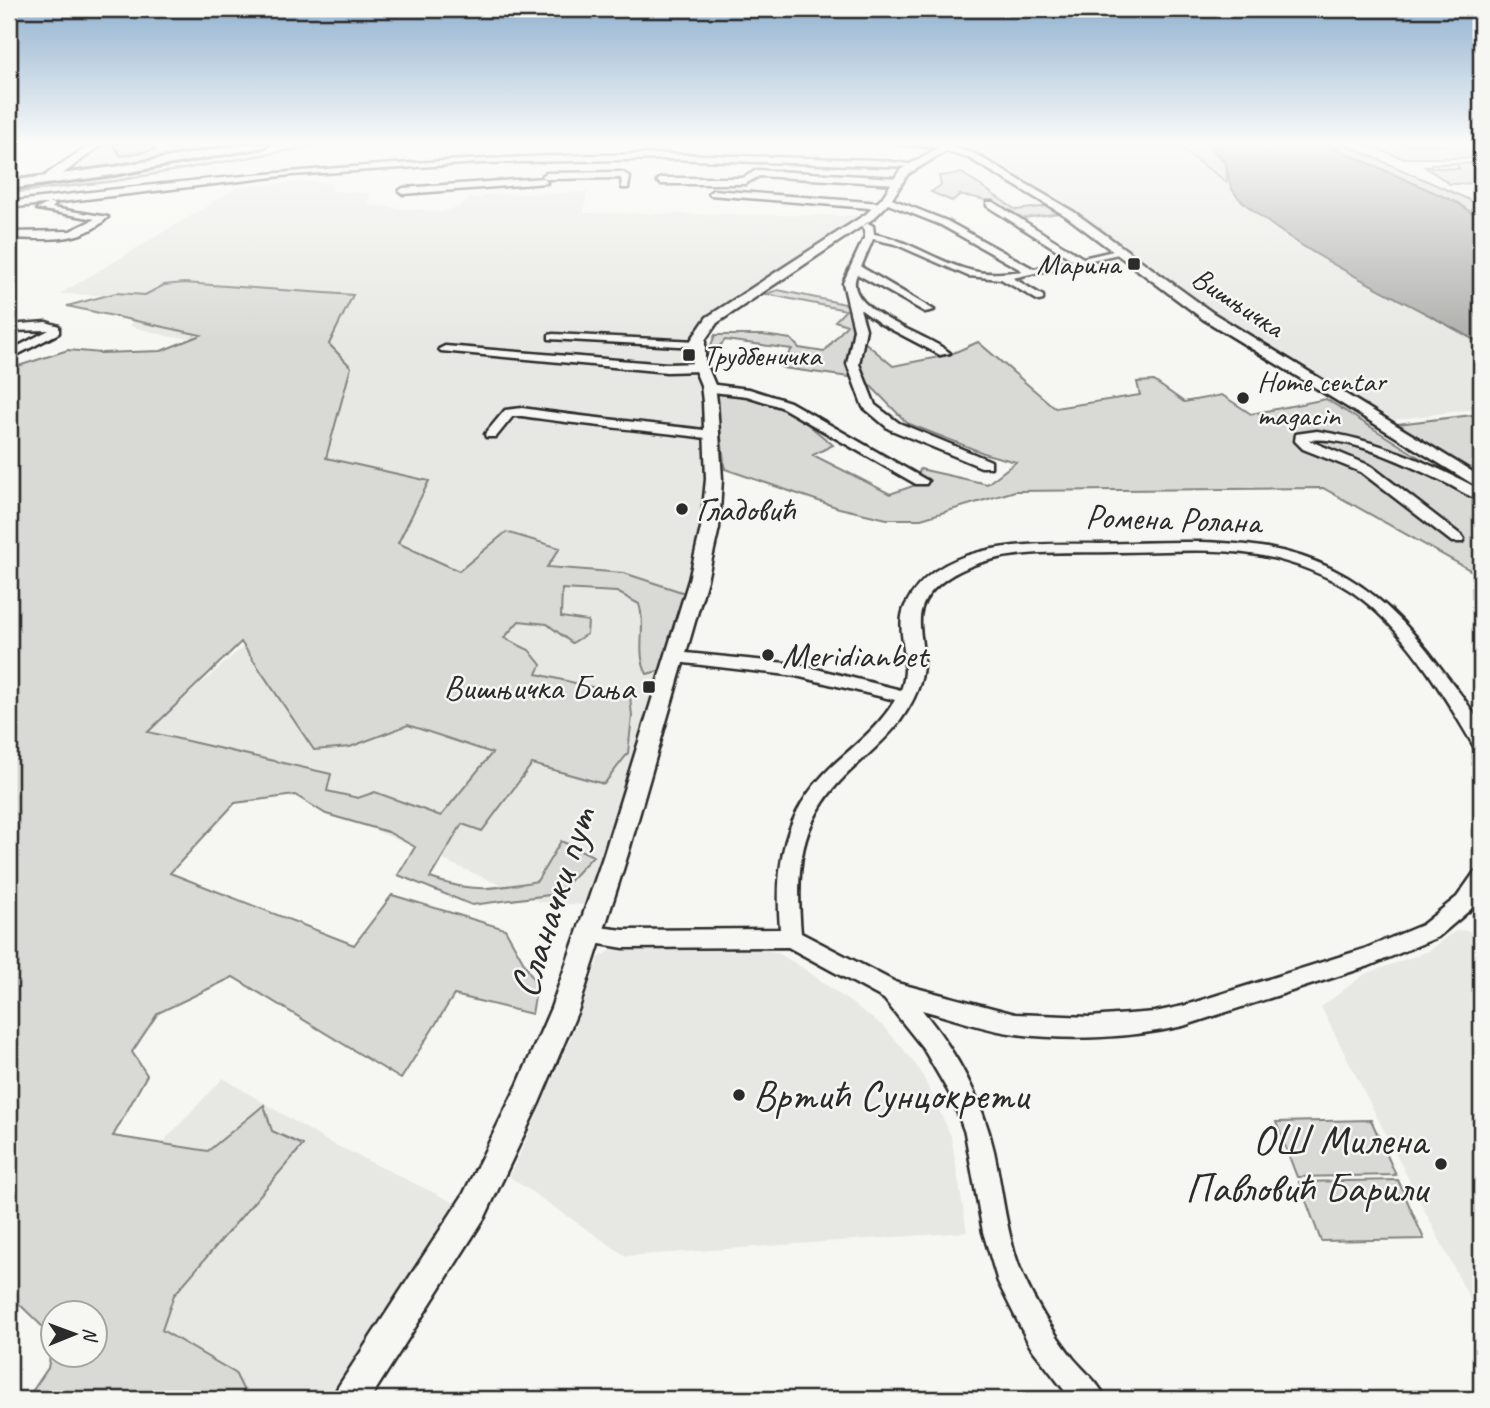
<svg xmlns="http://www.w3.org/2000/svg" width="1490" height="1408" font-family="Caveat,sans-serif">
  <rect width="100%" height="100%" fill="#f6f6f2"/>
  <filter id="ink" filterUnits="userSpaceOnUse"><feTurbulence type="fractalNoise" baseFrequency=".0143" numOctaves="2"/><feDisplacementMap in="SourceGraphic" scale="14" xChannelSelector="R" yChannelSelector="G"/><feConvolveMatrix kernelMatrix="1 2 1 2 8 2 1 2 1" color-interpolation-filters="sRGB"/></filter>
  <g filter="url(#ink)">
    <!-- built -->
    <path fill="#e7e7e3" d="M102 144H245L82 173 67 170Z
      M968 144H1207L1227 182 1240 199 1267 221 1304 246 1481 344V408L1385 421 1224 324 1006 174Z
      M310 181 331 183 332 191 370 193 368 205 442 212 460 206 469 198H482L484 195 587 192 584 213 870 216 703 329 700 367 714 494 599 906 540 902 147 731 301 596 326 458 351 367 329 344 171 337 131 326 133 296 60 294 239 187Z
      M1481 926V1321L1321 1007 1365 974 1429 951 1457 930 1475 932Z
      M750 946 776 952 803 968 883 1026 901 1046 921 1072 951 1136 967 1232 626 1256 510 1177 572 1035 599 958 614 949Z
      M223 1078 325 1140 459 1205 329 1399H218L147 1313 109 1200Z"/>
    <!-- green -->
    <path fill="#d9d9d5" stroke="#828280" stroke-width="2" fill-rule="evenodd" d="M1174 144H1207L1226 164 1227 182Z
      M1326 144H1344L1481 205V220L1458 203Z
      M1363 144H1481V158H1402Z
      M1481 163V183L1450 184 1425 167 1460 169 1456 164H1430Z
      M962 173 1016 210 1049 206 1060 213 1018 219C998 206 984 196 960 196L961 194 952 201 931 192 941 185 939 176Z
      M184 283 353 295 329 344 351 367 326 458 429 481 398 543 459 571 506 532 560 548 547 567 624 573 694 596 673 667 647 674C635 653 647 627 639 604L617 592 562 589 561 617 588 621 587 634 572 643 547 624 519 621 504 638 529 650 541 665 537 674 630 696 632 716 628 753 604 784 532 764 482 831 462 824 430 878C471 893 495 889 537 881L561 841 593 856 557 894 472 905 398 875 415 847 388 832 326 814 295 795 235 803 170 873 354 945 392 895 505 929 537 986 532 1014 454 995 401 1079 233 977 158 1013 132 1052 147 1075 113 1136 208 1151 264 1105 272 1131 303 1145 174 1295 162 1330 235 1373 248 1399H82L74 1393 68 1399H27L48 1368 52 1346V1356H94V1314H52V1336L9 1294V369L68 350 101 353 161 351 201 335 67 306 116 293 145 295 164 285ZM241 642 314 750 350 747 408 725 492 753 441 816 375 792 358 798 327 791 331 774 148 732Z
      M778 290 850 305 856 335 893 366 949 355 978 342 1055 408 1140 395 1137 382 1154 381 1184 402 1222 395 1251 414 1326 399 1481 496V576L1323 488 1015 491 921 519H887L839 508 725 469 715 388 778 400 833 445 813 455 890 494 916 485 920 469 987 484 1016 462 986 454 907 423 864 379 783 368 780 366 792 349 725 340 711 356H707L715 335H763L791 339 799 348 824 352 847 325 835 321 846 310 766 294Z
      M1481 414V478L1398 424Z
      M1371 1120 1396 1175 1297 1177 1276 1122Z
      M1398 1180 1424 1239 1321 1241 1299 1182Z"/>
    <!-- water -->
    <path fill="#aeaeab" stroke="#7a7a78" stroke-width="2" d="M1207 144H1326L1458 203 1481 220V344C1402 297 1311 262 1242 201 1223 184 1233 177 1225 163 1222 156 1213 149 1207 144Z"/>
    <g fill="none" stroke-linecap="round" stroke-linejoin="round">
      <!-- stream -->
      <path stroke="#7a7a78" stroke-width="2.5" d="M9 193 115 181 325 144"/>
    </g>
    <!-- building -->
    <path fill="#c3c3c0" stroke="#2b2b2b" stroke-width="2" d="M112 144H154L155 150 121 156Z"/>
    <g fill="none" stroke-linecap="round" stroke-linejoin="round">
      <!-- minor casing -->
      <g stroke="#2b2b2b" stroke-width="5">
        <path id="minor" d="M897 144H941L945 146 941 148Z
          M669 154 876 160 917 165 913 167 669 159 480 163 291 175 9 208V202C229 174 448 155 669 154Z
          M757 170 897 178 901 181 897 184 759 176 745 184H661L657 181 661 178H743Z
          M622 172 630 177 628 188H622L621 178 546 179 542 176 546 173Z
          M544 178 547 183 403 194 399 191 403 188Z
          M713 190 881 203 885 206 881 209 710 195 709 193Z
          M883 198H889L947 221 1034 269 1073 260 987 206V202H993L1083 258 1122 249 1127 252 1013 278 1043 296V300L1039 301 1001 279 968 276 895 244 873 239 861 267 934 310 925 312 857 274C840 311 928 333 950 353L940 355 881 324 860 309 866 329 859 364 875 405 899 423 991 461V467H981L889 429 863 407 847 364 854 329 843 283 865 236 863 226 868 223 873 226 874 234C910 240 938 263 973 271 989 275 1007 273 1023 271L941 225 883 202Z
          M51 202 55 205 52 208 108 217C82 244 43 239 9 238V232L70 231 95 219 37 209Z
          M46 322 59 326V333L9 359V351L49 330 9 331V325Z
          M553 334 697 341 703 344 697 347 549 339V335Z
          M445 346 667 364 700 363 706 367 700 371 667 372 441 351 439 349Z
          M708 384 749 389 790 402 928 481 926 484H916L781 407 747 396 704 391V385Z
          M522 408C586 418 649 423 713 431L719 435 713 439C649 430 586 426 522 416H513L496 437H486L485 434 505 410Z
          M1317 431C1375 439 1430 463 1481 490V500C1468 497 1455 487 1442 481 1406 464 1348 435 1308 440L1371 466 1462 536 1464 539 1462 542H1452L1361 472 1303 449 1295 441 1296 434Z
          M1184 542C1306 541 1371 572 1443 671 1453 685 1476 712 1481 728 1483 734 1481 743 1481 749L1475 748C1442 692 1405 628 1351 591 1323 573 1290 561 1258 555 1211 547 1163 552 1115 552 1075 553 1034 550 994 559 972 564 950 573 934 589 910 613 924 634 923 663 923 684 912 704 900 721 884 742 863 758 844 777 798 824 796 871 801 933L897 983 1015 1014 1090 1017 1155 1012 1183 1006 1364 949 1422 925 1457 897 1474 873 1481 871V895L1471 909 1438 937 1369 966 1183 1026C1130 1038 1070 1041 1016 1034 985 1030 952 1018 922 1010 956 1051 982 1099 994 1151 1003 1193 1006 1236 1023 1276 1036 1305 1053 1332 1073 1358 1084 1371 1099 1383 1106 1399H1071L1030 1346 998 1282 983 1232 965 1133 952 1098 923 1048 884 999 788 947 624 948 582 941 579 935 582 929 590 926 624 930 780 929C775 864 783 813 832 766 855 745 879 727 895 700L796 676 676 662 670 661 668 657 670 653 676 652 796 664 901 690C913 659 894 630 905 606 938 538 1036 544 1099 544 1127 543 1156 542 1184 542Z"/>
      </g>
      <!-- tertiary casing -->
      <g stroke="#2b2b2b" stroke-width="5">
        <path id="tertiary" d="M91 144H102L51 183H43L42 181 48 173Z
          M937 144H945L975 154 1074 212 1213 313 1481 477V489L1203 319 1066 216 969 158 946 151 908 174 890 202 874 218 717 323 705 340V361L715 385 717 402 722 479 719 528 707 580 628 854 579 1008 539 1103 485 1217 370 1399H332L338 1387 463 1195 518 1084 551 1008 604 854 689 580 701 528 706 479 703 402 701 385 691 361V340L707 317 866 214 882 198 900 170 938 148Z"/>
      </g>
      <!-- secondary casing -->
      <g stroke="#2b2b2b" stroke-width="6">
        <path id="secondary" d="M247 144H269L263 147 114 175 9 189V181L114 167Z"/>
      </g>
      <!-- minor -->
      <use href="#minor" fill="#f6f6f2" fill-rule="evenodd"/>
      <!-- tertiary -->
      <use href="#tertiary" fill="#f6f6f2" fill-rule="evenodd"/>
      <!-- secondary -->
      <use href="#secondary" fill="#f6f6f2" fill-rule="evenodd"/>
    </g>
  </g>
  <!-- sky -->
  <linearGradient id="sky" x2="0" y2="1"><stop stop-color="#91b2d0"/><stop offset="0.42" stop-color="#fbfbf9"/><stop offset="1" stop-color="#fbfbf9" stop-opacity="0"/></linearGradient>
  <rect width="1490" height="341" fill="url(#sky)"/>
  <!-- markers -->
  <g fill="#2b2b2b" stroke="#f6f6f2" stroke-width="2.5">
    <rect x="1127" y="257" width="14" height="14" rx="3.5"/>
    <rect x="682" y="348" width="14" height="14" rx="3.5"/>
    <circle cx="1243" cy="398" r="7"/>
    <circle cx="682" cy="509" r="7"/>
    <circle cx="768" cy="655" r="7"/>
    <rect x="642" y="680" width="14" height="14" rx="3.5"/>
    <circle cx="739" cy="1095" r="7"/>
    <circle cx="1441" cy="1164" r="7"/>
  </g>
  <g text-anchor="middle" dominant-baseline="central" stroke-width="5" stroke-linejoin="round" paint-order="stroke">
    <!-- far-poi labels -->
    <g font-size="30" fill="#2b2b2b" stroke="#f6f6f2" text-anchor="start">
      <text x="1120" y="264" text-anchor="end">Марина</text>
      <text x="703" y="355">Трудбеничка</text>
      <text x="1257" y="381">Home centar<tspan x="1257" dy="34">magacin</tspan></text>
    </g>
    <!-- far-street labels -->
    <g font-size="30" fill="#2b2b2b" stroke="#f6f6f2">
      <text transform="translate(1238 302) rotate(33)">Вишњичка</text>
    </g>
    <!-- poi labels -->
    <g font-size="35" fill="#2b2b2b" stroke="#f6f6f2" text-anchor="start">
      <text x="696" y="509">Гладовић</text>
      <text x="782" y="655">Meridianbet</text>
      <text x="635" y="687" text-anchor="end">Вишњичка Бања</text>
    </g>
    <!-- street labels -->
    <g font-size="35" fill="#2b2b2b" stroke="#f6f6f2">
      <text transform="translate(1173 519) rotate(2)">Ромена Ролана</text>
    </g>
    <!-- near-street labels -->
    <g font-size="42" fill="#2b2b2b" stroke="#f6f6f2">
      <text transform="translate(553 902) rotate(-72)">Сланачки пут</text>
    </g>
    <!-- near-poi labels -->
    <g font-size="42" fill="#2b2b2b" stroke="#f6f6f2" text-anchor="start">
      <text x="753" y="1095">Вртић Сунцокрети</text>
      <text x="1427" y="1140" text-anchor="end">ОШ Милена<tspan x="1427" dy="48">Павловић Барили</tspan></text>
    </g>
  </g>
  <!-- margin -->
  <rect width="1490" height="1408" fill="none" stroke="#f6f6f2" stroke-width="35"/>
  <rect x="18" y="18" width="1455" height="1373" fill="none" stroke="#2b2b2b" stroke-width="2.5" filter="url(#ink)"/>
  <!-- north arrow -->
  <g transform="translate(74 1334) rotate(89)"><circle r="33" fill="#f6f6f2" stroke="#a5a5a2" stroke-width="2"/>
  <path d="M0-5L12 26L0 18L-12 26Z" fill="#2b2b2b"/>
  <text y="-10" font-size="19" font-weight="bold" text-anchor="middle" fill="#2b2b2b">N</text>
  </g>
</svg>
